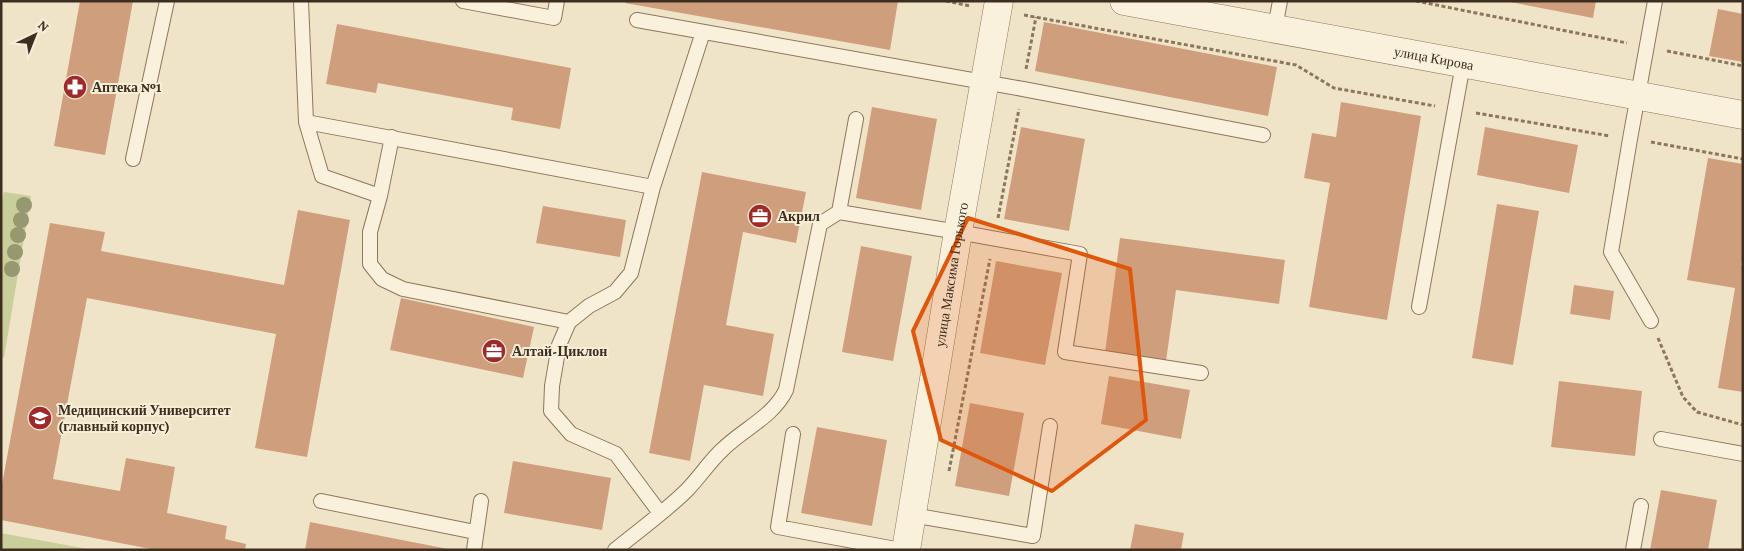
<svg xmlns="http://www.w3.org/2000/svg" width="1744" height="551" font-family="'Crimson Pro',serif">
  <rect width="100%" height="100%" fill="#f0e4c8"/>
  <!-- green -->
  <path fill="#c9cf9b" d="M4 192 31 196 4 358 1 355V206Z
    M1 533 93 550H1Z"/>
  <!-- building -->
  <path fill="#cf9f7d" d="M80 1H133L105 155 54 146Z
    M625 1H898L890 50 625 3Z
    M1505 1H1596L1593 18Z
    M1718 9 1743 14V62L1709 56Z
    M1044 22 1277 67 1268 116 1035 71Z
    M337 24 571 68 560 129 511 120 513 108 378 83 376 93 326 84Z
    M1341 102 1421 116 1387 320 1309 307 1330 183 1304 178 1312 133 1336 137Z
    M872 107 937 119 921 210 856 198Z
    M1021 127 1085 139 1069 231 1004 219Z
    M1485 127 1578 145 1569 193 1477 175Z
    M1708 158 1743 164V256L1741 265 1743 266V392L1718 388 1735 288 1687 280Z
    M702 172 806 192 796 243 743 232 726 325 774 334 763 396 704 385 690 461 649 453Z
    M1497 204 1539 211 1513 365 1472 358Z
    M543 206 626 220 620 257 536 243Z
    M298 210 350 220 307 457 255 448 276 334 87 298 53 479 120 491 126 458 175 467 167 513 227 526 225 539 246 544 245 550H156L1 520V490L50 223 105 232 101 251 284 285Z
    M1120 238 1285 260 1279 304 1176 290 1166 361 1105 353Z
    M861 246 912 256 893 361 842 352Z
    M996 261 1062 273 1045 365 980 353Z
    M1574 285 1614 291 1610 320 1570 314Z
    M401 298 534 327 523 378 390 350Z
    M1109 376 1190 390 1181 439 1101 424Z
    M1559 381 1642 391 1635 456 1551 447Z
    M970 403 1024 413 1009 496 955 486Z
    M817 427 887 440 872 526 801 513Z
    M513 461 611 478 602 530 504 513Z
    M1661 490 1717 500 1708 550H1650Z
    M310 522 448 549V550H305Z
    M1135 524 1184 533 1181 550H1130Z"/>
  <g fill="none" stroke-linecap="round" stroke-linejoin="round">
    <!-- lane casing -->
    <g stroke="#8d765c" stroke-width="16">
      <path id="lane" d="M301 1 306 122
        M463 1 554 18 557 1
        M637 20 1023 89 1263 135
        M1275 28 1280 1
        M133 159 167 1
        M653 187 703 32
        M380 196 392 137
        M839 212 856 119
        M1419 307 1463 64
        M1651 321 1611 252 1630 139 1655 1
        M569 322 403 289 382 279 370 264V232L380 196 322 176 306 122 653 187 631 273 615 292 589 306 569 322 559 345 552 386 551 411 571 434 616 454 660 513
        M793 434 778 527 901 550
        M1661 439 1743 454
        M321 501 475 532
        M912 515 1033 536 1050 426
        M474 550 481 501
        M615 550C639 530 665 512 687 490 699 478 709 462 722 450 743 429 773 417 786 390L820 224 839 212 958 232 1080 254 1065 352 1201 373
        M1633 550 1641 506"/>
    </g>
    <!-- street casing -->
    <g stroke="#8d765c" stroke-width="29">
      <g id="street">
        <path id="s1" d="M1124 1 1743 115"/>
        <path id="s2" d="M906 550 958 232 999 1"/>
      </g>
    </g>
    <!-- path -->
    <path stroke="#8d765c" stroke-width="3" stroke-dasharray="4 2.5" stroke-linecap="butt" d="M946 1 970 6
      M1416 1 1627 43
      M1024 15 1296 65 1334 88 1435 106
      M1667 51 1743 66
      M1026 69 1036 17
      M1476 113 1610 136
      M1651 142 1743 159
      M998 218 1019 109
      M1658 338 1683 397 1697 412 1743 425
      M949 471 990 259"/>
    <!-- lane -->
    <use href="#lane" stroke="#faf1dc" stroke-width="14"/>
    <!-- street -->
    <use href="#street" stroke="#faf1dc" stroke-width="28"/>
  </g>
  <!-- trees -->
  <g fill="#96986f">
    <circle cx="24" cy="205" r="8"/>
    <circle cx="21" cy="220" r="8"/>
    <circle cx="18" cy="235" r="8"/>
    <circle cx="15" cy="252" r="8"/>
    <circle cx="12" cy="269" r="8"/>
  </g>
  <!-- marked area -->
  <path fill="#df570d" fill-opacity="0.2" stroke="#df570d" stroke-width="4" stroke-linejoin="round" d="M968 218 1130 269 1146 420 1052 491 941 440 913 331Z"/>
  <!-- icons -->
  <defs>
    <g id="pharmacy-disc" transform="scale(1.25)"><circle r="9.5" fill="#9e2a2b" stroke="#f7eed8"/><path d="M-2-6h4v4h4v4h-4v4h-4v-4h-4v-4h4Z" fill="#fff"/></g>
    <g id="office-disc" transform="scale(1.25)"><circle r="9.5" fill="#9e2a2b" stroke="#f7eed8"/><path d="M-6-3h4V-5.5h4V-3h4V5H-6ZM-1-4.5V-3h2v-1.5ZM-6 0V1H6V0Z" fill="#fff"/></g>
    <g id="university-disc" transform="scale(1.25)"><circle r="9.5" fill="#9e2a2b" stroke="#f7eed8"/><path d="M0-5L7-2L0 1L-7-2ZM-4 1L0 2.5L4 1V4Q0 6-4 4Z" fill="#fff"/></g>
  </defs>
  <g fill-rule="evenodd">
    <use href="#pharmacy-disc" x="75" y="87"/>
    <use href="#office-disc" x="760" y="216"/>
    <use href="#office-disc" x="494" y="351"/>
    <use href="#university-disc" x="40" y="418"/>
  </g>
  <g text-anchor="middle" dominant-baseline="central" stroke-width="4" stroke-linejoin="round" paint-order="stroke">
    <!-- street labels -->
    <g font-size="14" fill="#3d2e20" stroke="#f7eed8">
      <text stroke="none"><textPath href="#s1" startOffset="315">улица Кирова</textPath></text>
      <text stroke="none"><textPath href="#s2" startOffset="279">улица Максима Горького</textPath></text>
    </g>
    <!-- poi labels -->
    <g font-size="14" font-weight="bold" fill="#3d2e20" stroke="#f7eed8" text-anchor="start">
      <text x="92" y="87">Аптека №1</text>
      <text x="778" y="216">Акрил</text>
      <text x="512" y="351">Алтай-Циклон</text>
      <text x="58" y="410">Медицинский Университет<tspan x="58" dy="16">(главный корпус)</tspan></text>
    </g>
  </g>
  <!-- border -->
  <rect width="1744" height="551" fill="none" stroke="#3d2e20" stroke-width="5"/>
  <!-- north arrow -->
  <g transform="translate(35 35) rotate(43)" stroke="#f7eed8" stroke-width="4" paint-order="stroke">
  <path d="M0-4L9 19L0 12L-9 19Z" fill="#3d2e20"/>
  <text y="-8" font-size="14" font-weight="bold" text-anchor="middle" fill="#3d2e20">N</text>
  </g>
</svg>
